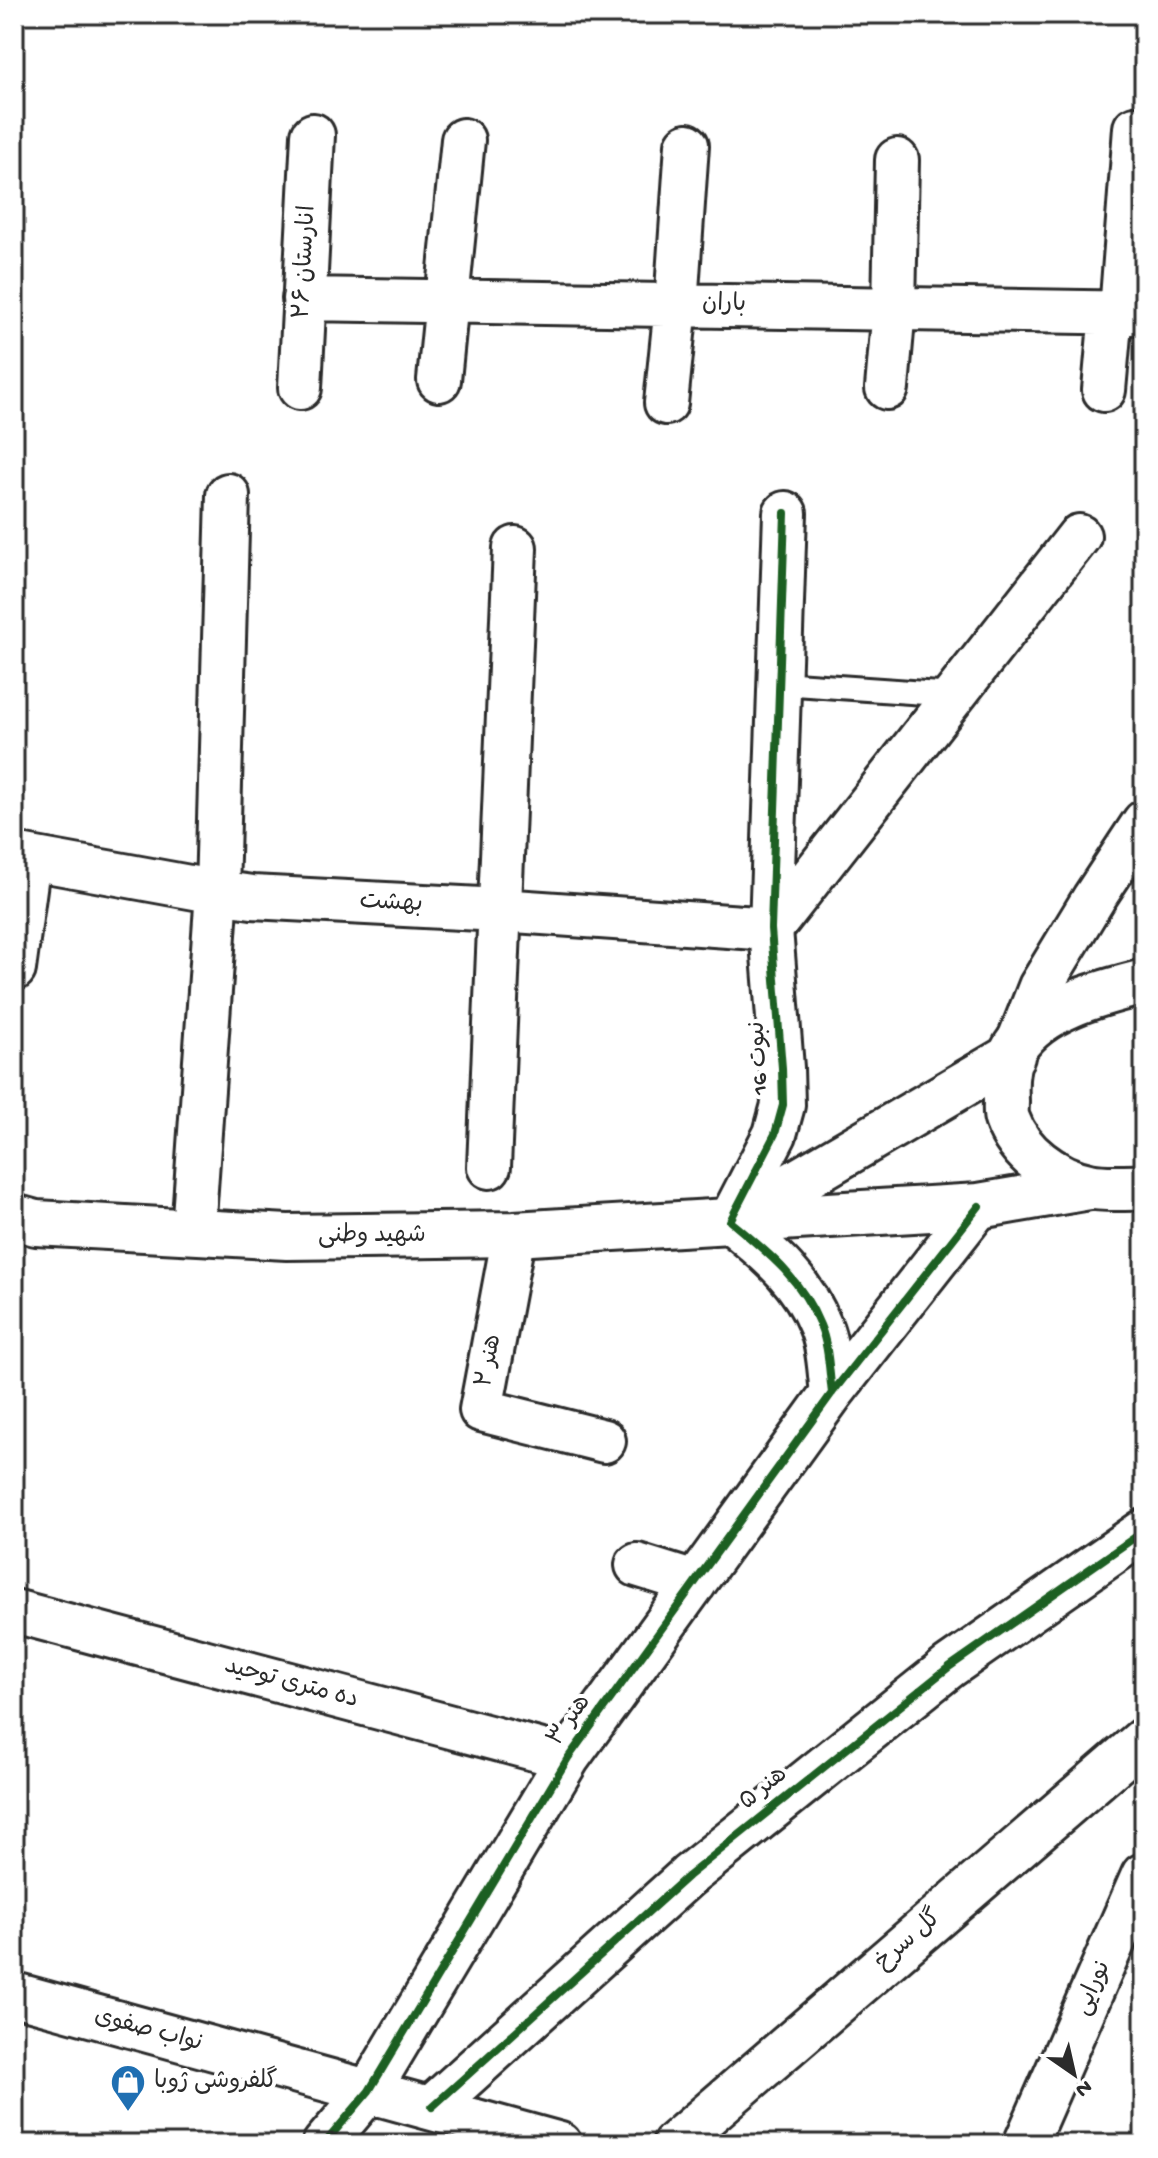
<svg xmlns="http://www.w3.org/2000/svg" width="1158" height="2158" font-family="'Gochi Hand','Playpen Sans Arabic',sans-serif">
  <rect width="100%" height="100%" fill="#fff"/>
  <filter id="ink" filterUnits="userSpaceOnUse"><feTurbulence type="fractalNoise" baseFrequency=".0125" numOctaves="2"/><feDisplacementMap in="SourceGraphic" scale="16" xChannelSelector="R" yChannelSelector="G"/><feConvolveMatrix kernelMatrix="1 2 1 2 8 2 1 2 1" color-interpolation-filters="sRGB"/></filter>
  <g filter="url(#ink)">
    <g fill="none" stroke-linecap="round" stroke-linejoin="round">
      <!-- service casing -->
      <g stroke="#2b2b2b" stroke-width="28">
        <path id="service" d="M780 683 954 695"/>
      </g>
      <!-- minor casing -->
      <g stroke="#2b2b2b" stroke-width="48">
        <path id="minor" d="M304 299 1144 313
          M1121 312 1135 128
          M439 380 463 140
          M300 388 313 135
          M887 388 894 308 897 160
          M1104 390 1111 312
          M666 403 676 305 687 145
          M785 513 771 929 782 1068 783 1105 775 1134 730 1221C767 1252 801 1278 820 1325 829 1346 829 1371 832 1393
          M14 855 217 892 252 897 500 910 771 929
          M771 929 1079 536
          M14 969 29 859
          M1017 1045 1040 987 1094 898 1144 822
          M489 1167 515 548
          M193 1231 217 892 228 495
          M514 1234 481 1410 604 1441
          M637 1565 695 1583
          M14 1611 568 1758
          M14 1994 560 2144
          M432 2107 688 1876 949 1667 1144 1531
          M324 2144 369 2091 568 1758 832 1393 979 1206
          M674 2144 1144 1739
          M1025 2144 1143 1875"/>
      </g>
      <!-- secondary casing -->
      <g stroke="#2b2b2b" stroke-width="50">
        <path id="secondary" d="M1144 982C1101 993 1041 1007 1015 1047 1005 1063 1005 1083 1006 1101 1006 1106 1005 1114 1007 1119 1019 1153 1054 1179 1089 1186 1106 1190 1126 1187 1144 1188
          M739 1216 1012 1056
          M14 1217 36 1223 287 1237 514 1234 979 1206 1089 1187"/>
      </g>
      <!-- service -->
      <use href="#service" stroke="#fff" stroke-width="22"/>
      <!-- minor -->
      <use href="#minor" stroke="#fff" stroke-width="42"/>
      <!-- secondary -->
      <use href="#secondary" stroke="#fff" stroke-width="44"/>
      <!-- cycleway casing -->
      <g stroke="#fff" stroke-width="13">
        <path id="cycleway" d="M785 513 771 929 782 1068 783 1105 775 1134 730 1221C767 1252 801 1278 820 1325 829 1346 829 1371 832 1393
          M432 2107 688 1876 949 1667 1144 1531
          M324 2144 369 2091 568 1758 832 1393 979 1206"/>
      </g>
      <!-- cycleway -->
      <use href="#cycleway" stroke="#1b5e20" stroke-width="8"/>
    </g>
  </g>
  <!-- icons -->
  <defs>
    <g id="shop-pin" transform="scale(1.8)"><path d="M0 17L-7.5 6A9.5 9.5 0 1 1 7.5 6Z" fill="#1f6fb2" stroke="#fff"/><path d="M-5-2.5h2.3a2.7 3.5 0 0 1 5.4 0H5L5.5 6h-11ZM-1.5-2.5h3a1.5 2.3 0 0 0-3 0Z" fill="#fff"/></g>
  </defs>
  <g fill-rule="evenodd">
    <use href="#shop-pin" x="128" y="2082"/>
  </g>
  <g text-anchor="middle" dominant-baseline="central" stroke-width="8" stroke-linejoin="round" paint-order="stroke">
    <!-- street labels -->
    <g font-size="24" fill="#2b2b2b" stroke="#fff">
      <text transform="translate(306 262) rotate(-87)">انارستان ۲۶</text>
      <text transform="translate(724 305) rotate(1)">باران</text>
      <text transform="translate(391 904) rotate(3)">بهشت</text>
      <text transform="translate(760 1058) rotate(-93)">نبوت 16</text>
      <text x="372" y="1236">شهید وطنی</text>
      <text transform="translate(490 1361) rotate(-79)">هنر ۲</text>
      <text transform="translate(291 1684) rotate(15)">ده متری توحید</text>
      <text transform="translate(570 1721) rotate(-55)">هنر ۳</text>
      <text transform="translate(764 1789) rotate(-39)">هنر ۵</text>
      <text transform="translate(909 1941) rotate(-41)">گل سرخ</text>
      <text transform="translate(1094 1988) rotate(-66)">نورایی</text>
      <text transform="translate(148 2031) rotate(15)">نواب صفوی</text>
    </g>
    <!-- poi labels -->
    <g font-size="24" fill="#2b2b2b" stroke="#fff" text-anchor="start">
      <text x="154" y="2082">گلفروشی ژوبا</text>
    </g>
  </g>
  <!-- margin -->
  <rect width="1158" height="2158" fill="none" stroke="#fff" stroke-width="48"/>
  <rect x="24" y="24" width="1110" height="2110" fill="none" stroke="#2b2b2b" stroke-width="3" filter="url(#ink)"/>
  <!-- north arrow -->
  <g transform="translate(1074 2074) rotate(146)" stroke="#ffffff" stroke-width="6" paint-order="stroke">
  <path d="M0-6L14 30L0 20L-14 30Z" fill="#2b2b2b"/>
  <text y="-12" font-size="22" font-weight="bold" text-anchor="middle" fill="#2b2b2b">N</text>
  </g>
</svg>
